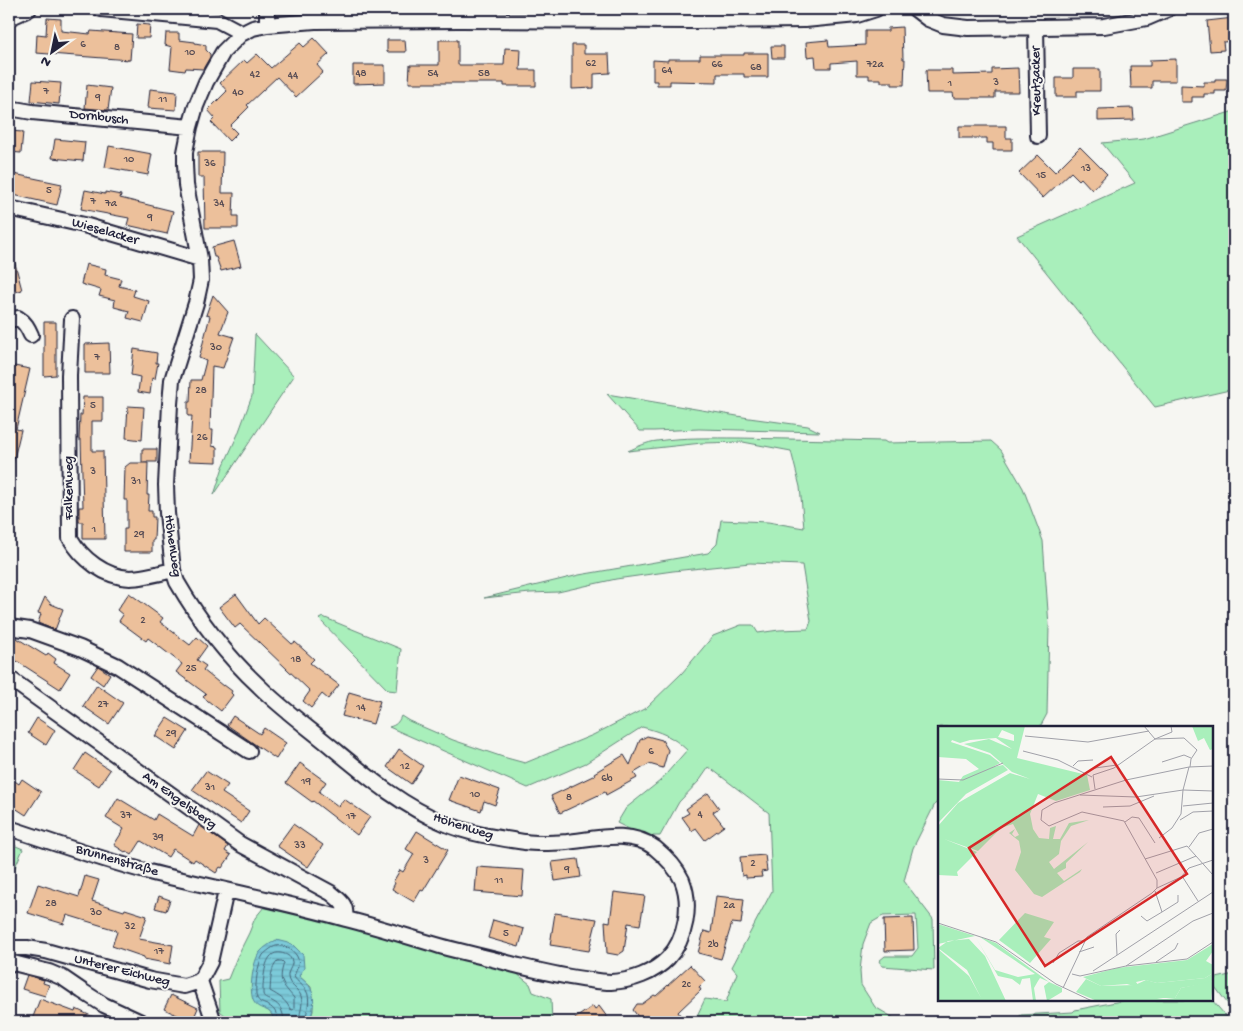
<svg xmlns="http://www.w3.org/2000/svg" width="1243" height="1031" font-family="'Gochi Hand',sans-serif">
  <defs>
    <pattern id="water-rules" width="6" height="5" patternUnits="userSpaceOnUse" patternTransform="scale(1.25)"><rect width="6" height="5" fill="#7bcad9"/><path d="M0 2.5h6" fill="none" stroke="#6aadbb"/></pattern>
  </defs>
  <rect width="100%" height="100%" fill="#f6f6f2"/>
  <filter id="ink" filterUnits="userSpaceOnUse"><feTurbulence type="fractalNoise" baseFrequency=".02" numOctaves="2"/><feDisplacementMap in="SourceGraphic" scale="10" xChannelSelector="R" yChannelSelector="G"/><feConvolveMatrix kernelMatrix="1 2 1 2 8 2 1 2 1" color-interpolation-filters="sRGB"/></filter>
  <g filter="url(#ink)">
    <!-- grass -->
    <path fill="#a9efbb" stroke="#66887b" d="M1234 111V389L1155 407 1017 236 1135 183 1102 143 1144 139Z
      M255 334 294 376 214 495 223 467 238 434 252 396Z
      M607 394 749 418 808 426 820 432 699 429 654 431H640Z
      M739 438 884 441 887 443 991 441 1001 450 1023 488 1043 541 1049 626 1047 714 1040 727H939V800L935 804 913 848 904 881 933 919 934 970 882 966 879 961 885 956H912L918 948 916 915 883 916 871 923 863 944 860 971 861 985 875 1007 899 1021 905 1022H694L705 999 726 1002 737 973 732 967 772 891 769 813 709 767 700 780 679 802 660 836H643L617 823 626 808 660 781 687 750C672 736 661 732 642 727L586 763 528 788 389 727C396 725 398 723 401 716L409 721 453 740 503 757 525 763 593 735 646 708 682 673 713 636 741 625H753L758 633 779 630 808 629 811 621 802 565 750 563 673 571 616 579 558 592 530 593 484 598 579 575 708 553 717 544 721 520 768 522 804 528 800 487 791 451 743 442 702 443 628 451C637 447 647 442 657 441 684 437 712 438 739 438Z
      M323 617 401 649 397 691 388 690 319 619Z
      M9 843 23 849 9 881Z
      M264 907 342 925 516 973 530 984 533 992 551 999 552 1022H309L313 1011 311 987 299 976 303 968 267 1010 272 1014 274 1022H233L220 1011 219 981 228 979 237 957 249 933 255 918Z
      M1234 974V1012L1212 983V979Z
      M1126 1000H1212L1231 1022H1008L1014 1021 1021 1015 1073 1012 1075 1010Z"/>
    <!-- water -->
    <path fill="url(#water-rules)" stroke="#57879a" d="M276 940 292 944 303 955 304 968 299 976C303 980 309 984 311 989 316 999 313 1012 309 1022H274C273 1020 273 1017 272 1015 269 1008 258 1010 254 1002 248 992 253 960 260 952 264 947 270 944 276 940Z"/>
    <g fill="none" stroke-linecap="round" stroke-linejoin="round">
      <!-- shore -->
      <path stroke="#46657a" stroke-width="1" d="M278 961H282L284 963C278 981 282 984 294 998V1008L293 1010 290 1009C286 1000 279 996 270 991 271 980 270 968 278 961Z
        M278 1022C276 998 258 1010 256 994 255 984 258 963 263 955 266 952 272 947 276 946 284 944 296 951 298 959 300 966 295 971 294 977 297 982 303 985 306 990 312 1000 306 1012 305 1022
        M284 1022C283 997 265 1003 263 994 263 993 263 987 263 986 264 975 265 950 281 953 285 954 289 955 291 959 295 965 287 970 288 977 289 986 298 988 301 996 304 1005 299 1013 299 1022"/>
    </g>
    <!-- building -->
    <path fill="#ecc09b" stroke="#22223b" d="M47 18 61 19V31L90 34 91 31 132 34 130 60 36 53 37 34 46 35Z
      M1234 18V41L1223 42 1224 50 1210 51 1207 21Z
      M137 24 150 25 149 38H136Z
      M902 27 903 59H905L904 85H892V82H881V79H869V75H857V61L831 63V68H816L815 56 807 57 806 42 828 40 829 47 865 45V31H888V28Z
      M166 33H179V40L195 42V43L206 45V50L210 54V57L203 69 186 68 185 71 170 69 172 47 165 45Z
      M314 38 329 54 317 65 323 72 296 97 277 77 247 105 249 107 230 126 237 133 229 141 211 122 215 118 208 110 227 91 220 83 244 60 247 63 257 54 271 68 300 43 304 47Z
      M387 40H405L406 52H387Z
      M439 40H458V65H504L505 48 521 49 520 70H536V86H504V83H409L410 65H439Z
      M572 45H584V54H609L610 73 594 74V88L572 89Z
      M771 46H784V58H772Z
      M744 53H768V77H744V74H717V82L670 81V85H657V81H653V60L668 61V59H700V55H744Z
      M1176 59V81H1152V88H1131L1130 66H1150V60Z
      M353 65H385V83L353 84Z
      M1018 68 1019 92H995V98H954L953 93H927L926 70H952V75L992 74V69Z
      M1073 69H1100V91H1077V97H1056V78H1073Z
      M1215 79H1227L1226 91H1215V94H1204V97H1192V102H1181V85L1204 86V82H1215Z
      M33 81 61 83 59 104 31 101Z
      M87 85 111 88 108 110 85 108Z
      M150 89 177 92 176 110 148 108Z
      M1133 108 1134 120 1098 121V109Z
      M959 126H1006V138H1012V150H993V143H987V138H959Z
      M9 131 23 132 21 153 9 152Z
      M55 139 85 142 83 161 52 158Z
      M109 146 152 154 148 175 105 167Z
      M1080 147 1107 174 1092 190 1081 178 1079 180 1071 172 1043 198 1019 173 1038 155 1055 172Z
      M198 152H223L222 193H234L233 216H238V228H205L204 177H198Z
      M9 173 62 184 57 205 9 194Z
      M85 190 105 194V192L121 195 120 198 173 211 167 234 127 225 129 218 81 209Z
      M234 241 241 266 221 271 216 257H214L212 247Z
      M9 252H12L22 290 9 294Z
      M86 264 106 269 105 275 121 279 119 286 135 290 133 296 149 301 143 322 127 318 129 311 114 307 115 300 99 296 101 290 81 284Z
      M213 295 228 312 220 333 234 337 223 368 212 366 210 430H213L212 446 217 447V462L189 461 192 416H188V402H190L191 380H201L206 361 199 358 210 316 206 315Z
      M44 322H56V375L44 376Z
      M109 343 110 373H85V344Z
      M134 349 157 353 156 363H158L155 379 152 378 150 394 138 392 140 377 131 375Z
      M9 365 30 369 16 429 21 430 13 463 9 462Z
      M83 397H103V421H92V451H103L105 539H83V522H79V507H83L81 440H79L80 415H82Z
      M128 406 144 407 142 440 126 438Z
      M142 449H157V462H142Z
      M130 463H148L147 495H149L148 511H152V517H155L154 540H152V552H124V529H127V500H124L125 467Z
      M129 593 163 618 160 622 190 645 197 637 207 646 197 660 206 666 203 670 223 686 224 685 232 691 231 693 233 695 221 711 203 697 206 694 176 672 182 664 148 638 146 641 119 621 123 615 117 610Z
      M236 594 258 624 264 618 292 644 295 642 314 659 310 663 339 685 328 699 322 694 311 708 303 701 310 691 240 624 235 628 219 607Z
      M45 597 51 604 63 609 55 630 38 623 41 614 38 613Z
      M15 637 46 656 48 653 56 659 54 663 70 673 60 689 9 656V647Z
      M98 666 110 674 103 685 91 676Z
      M97 685 123 703 109 724 83 706Z
      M349 692 380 701 373 724 342 716Z
      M233 716 260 734 264 728 286 743 276 759 227 725Z
      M37 718 55 730 46 745 28 733Z
      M167 718 188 731 176 750 155 736Z
      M647 736 662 740 668 750 663 768 649 764 634 773 637 778 606 795 605 792 560 813 551 796 595 775 594 773 624 755 630 765 640 740Z
      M399 749 423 766 411 784 387 767Z
      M85 753 110 770 99 786 74 770Z
      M300 763 326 782 319 792 338 806 344 799 370 817 357 835 313 801 312 802 286 783Z
      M206 771 228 785 222 793 249 811 241 823 192 790Z
      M459 775 500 790 495 805 484 801 481 811 449 800Z
      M9 777 19 784 22 779 41 792 26 815 9 804Z
      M708 793 719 808 713 812 724 826 705 840 696 828 692 831 682 817 689 813 686 809Z
      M118 798 154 820 157 814 193 836 199 825 228 846 225 851 231 855 222 868 220 867 216 873 195 859 193 862 173 849 168 857 141 841 132 855 126 851 125 852 114 845 124 829 106 818Z
      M293 824 323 845 308 867 277 846Z
      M417 831 448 850 423 891 421 890 414 902 392 889 395 883 393 882 400 870 403 872 414 854 406 849Z
      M765 855 767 871 761 872 762 877 746 878V875L742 876 740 857Z
      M578 859 581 877 555 881 552 862Z
      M477 867 524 870 522 896 475 892Z
      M85 876 99 880 92 901 124 911 125 909 147 916 139 939 173 945 170 964 144 959V957L112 946 117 932 116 930 67 915 64 924 28 913 38 884 79 897Z
      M614 892 645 896 640 925 628 923 624 951 618 955 607 953 605 921 610 922Z
      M159 896 170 900 166 911 155 908Z
      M716 896 744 899 741 924 732 923 721 959 698 953 704 931 711 933Z
      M555 913 597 919 589 951 550 945Z
      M913 918 914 950 885 951 884 919Z
      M493 920 524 929 519 947 488 938Z
      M690 965 705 981 699 987 701 990 678 1012 685 1022H642L633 1010 637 1004H642L654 995 656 996Z
      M27 975 44 980 43 983 49 985 45 996 22 989Z
      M171 995 198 1008 192 1022 164 1009Z
      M40 999 75 1012 76 1009 104 1022H31Z
      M593 1006 595 1009 599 1006 611 1022H570Z"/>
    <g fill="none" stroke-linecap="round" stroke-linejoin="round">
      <!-- street casing -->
      <g stroke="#22223b" stroke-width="18">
        <path id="street" d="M101 9 217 20 236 30 241 34
          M267 9V25
          M915 9 928 19 943 25 968 28 1104 26 1147 18 1168 9
          M9 18 29 9
          M1036 27 1038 136
          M9 108 32 112 190 127
          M9 208 84 225 200 259
          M72 319 69 375 70 538C82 559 105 577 130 578 143 578 161 573 173 570
          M9 320 18 318C25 322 28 328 31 335
          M9 627 30 630 80 648 118 666 249 751
          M9 678 240 844 331 893C341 901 347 905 345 918
          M9 828C55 843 102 860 149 872 214 888 281 901 346 919 378 927 409 937 440 946 465 953 490 958 515 965 540 971 564 977 590 980 597 981 604 982 611 982 631 981 654 973 668 958 686 939 692 905 682 880 676 867 666 857 655 848 630 829 596 839 567 842 553 843 538 844 525 842 498 838 469 834 444 823 402 806 368 777 334 749 309 728 282 709 259 686 227 656 199 620 177 582L173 570 167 513 166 485 170 404 172 380 196 303 201 280 200 259 186 185 185 164V152L190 127 196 106 206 82 223 52 241 34 253 28 267 25 315 21 459 20 694 21 805 20 857 15 876 9
          M9 948H27L46 951 150 980 184 986 200 981 210 962 226 891
          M9 962 49 972 63 978 82 991 104 1005 141 1022
          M200 981 214 1022"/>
      </g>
      <!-- street -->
      <use href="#street" stroke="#f6f6f2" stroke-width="14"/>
    </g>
  </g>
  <g text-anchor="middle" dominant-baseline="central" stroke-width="4" stroke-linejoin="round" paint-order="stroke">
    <!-- number labels -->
    <g font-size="11" fill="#544a53">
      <text x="83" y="45">6</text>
      <text x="117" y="48">8</text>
      <text x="190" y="53">10</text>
      <text x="591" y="64">62</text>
      <text x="717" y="65">66</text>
      <text x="875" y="65">72a</text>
      <text x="756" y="68">68</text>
      <text x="667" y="71">64</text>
      <text x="361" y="74">48</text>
      <text x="433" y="74">54</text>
      <text x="484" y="74">58</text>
      <text x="255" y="75">42</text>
      <text x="293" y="76">44</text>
      <text x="996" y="83">3</text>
      <text x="950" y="84">1</text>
      <text x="46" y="92">7</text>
      <text x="238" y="93">40</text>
      <text x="98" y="98">9</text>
      <text x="163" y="100">11</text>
      <text x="129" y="160">10</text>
      <text x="210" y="164">36</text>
      <text x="1086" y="169">13</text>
      <text x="1041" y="176">15</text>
      <text x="49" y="191">5</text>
      <text x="93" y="202">7</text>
      <text x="111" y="204">7a</text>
      <text x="219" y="204">34</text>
      <text x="150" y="218">9</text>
      <text x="216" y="348">30</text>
      <text x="97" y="358">7</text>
      <text x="201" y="391">28</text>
      <text x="93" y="406">5</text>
      <text x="202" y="438">26</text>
      <text x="93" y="472">3</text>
      <text x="136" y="482">31</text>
      <text x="94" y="530">1</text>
      <text x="139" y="535">29</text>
      <text x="143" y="621">2</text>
      <text x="296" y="660">18</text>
      <text x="191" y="669">25</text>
      <text x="103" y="705">27</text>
      <text x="361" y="708">14</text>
      <text x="171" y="734">29</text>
      <text x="651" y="752">6</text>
      <text x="405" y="767">12</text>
      <text x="607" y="779">6b</text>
      <text x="306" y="782">19</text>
      <text x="210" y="788">31</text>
      <text x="475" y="795">10</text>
      <text x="569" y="798">8</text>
      <text x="700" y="815">4</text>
      <text x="126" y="816">37</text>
      <text x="351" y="817">17</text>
      <text x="158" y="838">39</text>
      <text x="300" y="846">33</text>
      <text x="426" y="861">3</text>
      <text x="753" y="864">2</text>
      <text x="567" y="870">9</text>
      <text x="499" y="881">11</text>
      <text x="51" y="904">28</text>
      <text x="729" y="906">2a</text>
      <text x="96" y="913">30</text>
      <text x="130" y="927">32</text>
      <text x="506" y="934">5</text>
      <text x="713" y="945">2b</text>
      <text x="159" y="952">17</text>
      <text x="686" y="985">2c</text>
    </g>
    <!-- street labels -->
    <g font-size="14" fill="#22223b" stroke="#f6f6f2">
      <text transform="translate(1037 81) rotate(-91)">Kreutzacker</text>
      <text transform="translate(99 118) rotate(6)">Dornbusch</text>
      <text transform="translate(105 232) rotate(16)">Wieselacker</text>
      <text transform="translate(69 488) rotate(-90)">Falkenweg</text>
      <text transform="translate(172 546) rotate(82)">Höhenweg</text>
      <text transform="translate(179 801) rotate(36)">Am Engelsberg</text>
      <text transform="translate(463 827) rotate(18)">Höhenweg</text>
      <text transform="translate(117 861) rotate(16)">Brunnenstraße</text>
      <text transform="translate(122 971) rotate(14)">Unterer Eichweg</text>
    </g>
  </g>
  <!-- overview -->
  <g transform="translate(938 726)">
    <rect width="275" height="275" fill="#f6f6f2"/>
    <path d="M0 0H87L79 32 149 49 152 64 118 75 100 68 92 88 95 103 101 112 111 113 112 102 118 100 115 113H122L131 97 151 94 133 100 123 115 121 128 111 136 116 143 150 116 128 137V142L119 147 126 155 144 143 142 146 104 171 96 168 77 144 83 126 81 115 71 107 77 103 74 108 77 111 81 109 75 98 63 102 40 125 6 113 39 126 19 146 20 150 0 149V100L20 77 72 47 92 53 74 46 52 27 26 18 51 13 74 23 58 12 32 14 22 17 14 14 13 16 52 29 62 37 55 41 65 39 70 44 28 68 0 97V54L21 56 25 50 41 43 28 33 0 31ZM64 4 76 9V15L60 11ZM254 0H275V23L272 24 266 12 260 15ZM87 187 116 196 106 211 113 213 92 237 61 214ZM0 198 37 210 0 218ZM42 211 58 217 111 256 102 252 100 255 96 262 98 275H95L92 252 84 253 82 259 74 253 60 250 38 212 57 244 80 251 97 248ZM31 213 47 230 68 275H0V223L31 250 43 272 29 244 0 222 10 215ZM275 247V255L271 257 243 262 237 272H219L237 275H159L138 266 148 253 163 260 197 259 208 254 219 257 267 252Z" fill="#a9efbb" fill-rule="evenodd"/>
    <path d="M275 218V225L268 235 275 239V247L267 252 219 257 207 254 198 256 202 262 189 258 163 260 145 251 179 242 249 234ZM275 255 273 275 219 274 237 272 243 262Z" fill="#a9efbb"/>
    <path d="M111 256 124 262V266L109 275 106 260Z" fill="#a9efbb"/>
    <path fill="none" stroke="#a1a1a9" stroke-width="1" d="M206 0 217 13M87 10 150 16 211 5M217 13 246 12 259 24 253 33 252 41M85 25 120 34 154 51M224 36 246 29 253 32M135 40 140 35 155 34M157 42 179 39M0 53 25 54 65 37M157 63 155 49 176 42 217 13 234 6 233 0M142 69 198 71 245 64 251 41M245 80 275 77M165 81 192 80 216 70M242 94 255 86 275 85M187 96 194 91 201 92 217 117M221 112 234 102 243 88 245 64 275 65M251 121 261 107 275 103M207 133 249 120 275 149M218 147 258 130M244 150 260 175M219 162 243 151 251 142 275 134M217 165 224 186 240 176V169M203 190 209 195 224 186M0 197 58 216 118 258 154 275M141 226 156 221M179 229 178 208 182 204M218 236 237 223 240 217M115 237 121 227 140 215H146M188 240 255 195 275 187M155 245 275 166M134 248 142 250 188 240 249 233 275 216M125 262 149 211 214 167 219 162V154L186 95 144 86 111 100 103 94 104 84 116 77 188 54 251 41 275 40"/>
    <path fill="#d62828" fill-opacity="0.15" stroke="#d62828" stroke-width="2.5" d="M173 31 249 148 107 240 31 122Z"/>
    <rect width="275" height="275" fill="none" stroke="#22223b" stroke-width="2.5"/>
  </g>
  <!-- margin -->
  <rect width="1243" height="1031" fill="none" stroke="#f6f6f2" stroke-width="30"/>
  <rect x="15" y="15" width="1213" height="1001" fill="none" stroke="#22223b" stroke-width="2" filter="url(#ink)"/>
  <!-- north arrow -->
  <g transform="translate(52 52) rotate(213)" stroke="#f6f6f2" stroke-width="4" paint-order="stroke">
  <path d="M0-4L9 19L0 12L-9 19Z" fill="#22223b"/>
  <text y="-8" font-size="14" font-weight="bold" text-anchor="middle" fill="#22223b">N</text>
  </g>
</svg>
